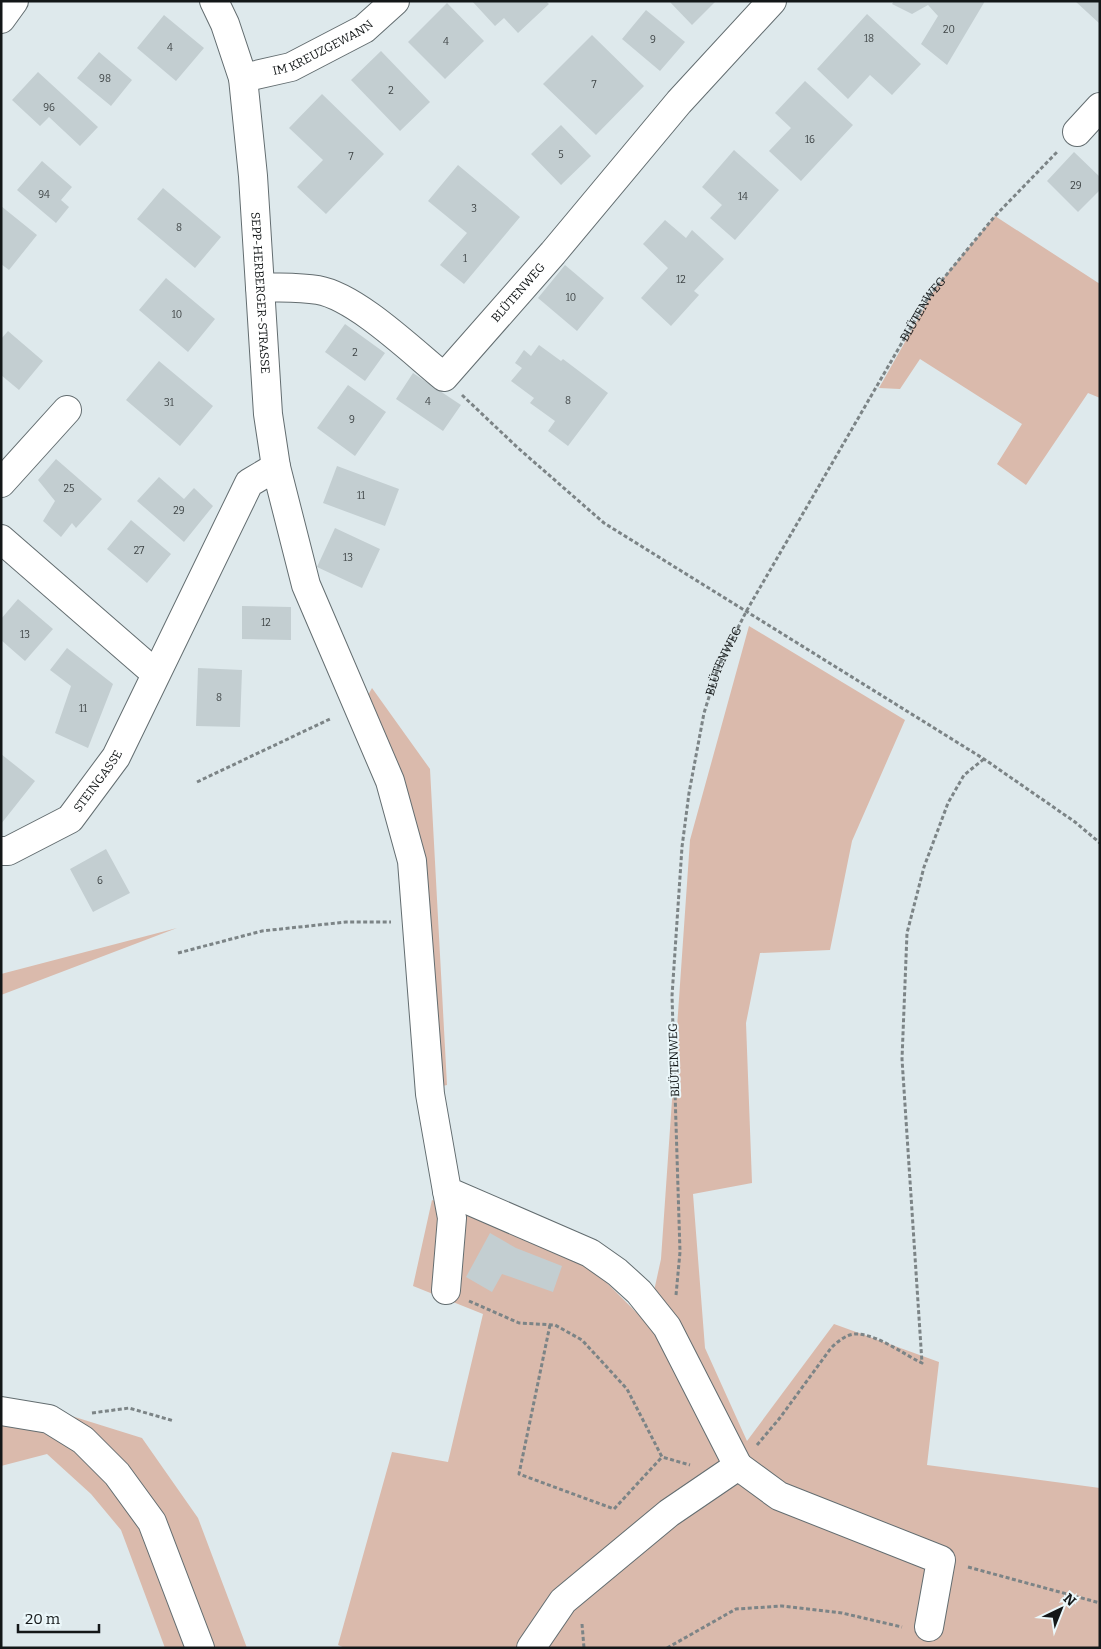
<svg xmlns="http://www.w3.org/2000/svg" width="1101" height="1649" font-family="Bitter,serif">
  <rect width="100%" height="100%" fill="#dee9ec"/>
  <!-- green -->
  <path fill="#dabaac" d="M995 216 1100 284V398L1088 393 1026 485 997 464 1022 424 920 359 900 389 879 388 936 287Z
    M749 626 905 720 852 841 830 950 760 953 746 1023 752 1183 693 1194 705 1348 747 1441 834 1324 939 1362 927 1465 1100 1488V1648H345L338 1645 392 1452 448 1462 483 1314 413 1286 432 1200 583 1259 647 1323 661 1259 690 840Z
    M372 688 430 769 447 1085 438 1087 424 857 367 697Z
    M177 928 1 995V974Z
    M1 1402 62 1413 142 1438 198 1518 247 1648H165L121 1530 91 1494 47 1454 1 1466Z"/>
  <!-- building -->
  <path fill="#c3ced1" d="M472 1H546L549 4 518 33 504 18 495 26Z
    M669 1H716L692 25Z
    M894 1H985L947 65 921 44 938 16 928 5 912 14 892 4Z
    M1075 1H1100V24Z
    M447 3 484 41 445 79 408 42Z
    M646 10 685 42 660 71 622 39Z
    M867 14 921 64 892 95 870 75 848 99 817 69Z
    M164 15 204 48 176 81 137 48Z
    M592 35 644 86 596 135 543 84Z
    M381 51 430 102 400 131 351 80Z
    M99 52 132 80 111 106 77 78Z
    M38 72 98 127 80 146 49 117 40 126 12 100Z
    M805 81 853 125 801 181 769 151 791 128 775 113Z
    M322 94 384 154 326 214 297 187 323 160 289 128Z
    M561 125 591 156 561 185 531 154Z
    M734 150 779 190 735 240 710 218 722 205 702 187Z
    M1074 152 1100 177V190L1078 212 1047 181Z
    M42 161 72 187 61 200 69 207 56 223 17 190Z
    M458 165 520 217 464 284 440 265 467 233 428 201Z
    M163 188 221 237 195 268 137 219Z
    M1 206 37 235 9 270 1 264Z
    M665 220 686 238 692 230 724 259 694 291 699 295 671 326 641 298 668 268 643 244Z
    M565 265 604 298 577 331 538 298Z
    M166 278 215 319 188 352 139 310Z
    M345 324 385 353 365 381 325 352Z
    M8 331 43 361 19 390 1 375V339Z
    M539 345 561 361 563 359 608 393 568 446 548 431 555 421 530 403 534 398 511 381 522 368 515 363 524 350 531 356Z
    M159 361 213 406 180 446 126 400Z
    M413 373 461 405 443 431 396 399Z
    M348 385 386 412 355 456 317 428Z
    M56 459 102 499 76 528 72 523 61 537 43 521 55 501 38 480Z
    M337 466 399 489 385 526 323 503Z
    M159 477 184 499 194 488 213 506 184 542 137 501Z
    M131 520 171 554 147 583 107 549Z
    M335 528 380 549 362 588 317 567Z
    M18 599 53 629 25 661 1 640V619Z
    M242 606 291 607V640L242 639Z
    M67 648 113 684 88 748 55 733 71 686 50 670Z
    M198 668 242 670 240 727 196 726Z
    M1 754 35 781 1 824Z
    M106 849 130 893 93 912 70 869Z
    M490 1233 516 1248 562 1266 553 1292 502 1274 492 1292 466 1277Z"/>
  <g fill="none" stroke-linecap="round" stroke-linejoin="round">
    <!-- minor casing -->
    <g stroke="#636d70" stroke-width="30">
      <g id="minor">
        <path id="s2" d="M214 1 225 24 243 78 253 176 268 414 276 467 306 585 390 781 412 861 430 1094 447 1191 590 1253 617 1272 639 1292 667 1327 738 1466 669 1513 563 1601 531 1648"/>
        <path d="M1 19 14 1"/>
        <path id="s3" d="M243 78 291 67 364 29 395 1"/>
        <path d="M1077 132 1100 107"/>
        <path id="s4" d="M260 287C279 288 299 287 318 290 357 297 413 352 444 377L553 253 679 102 772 1"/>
        <path d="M1 483 67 410"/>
        <path d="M1 539 155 673"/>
        <path id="s5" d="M1 851H8L70 819 116 757 249 483 276 467"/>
        <path d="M446 1290 452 1218 447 1191"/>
        <path d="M1 1411 49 1419 83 1440 117 1474 152 1522 200 1648"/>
        <path d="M738 1466 779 1496 941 1560 929 1627"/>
      </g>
    </g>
    <!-- path -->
    <g stroke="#7c8486" stroke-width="3" stroke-dasharray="4 2.5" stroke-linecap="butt">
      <path d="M462 395 518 448 604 523 984 759 1075 822 1100 843"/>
      <path d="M197 782 332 718"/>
      <path d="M178 953 262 931 346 922H391"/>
      <path id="s1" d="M676 1295 680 1252 672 996 682 847 689 793 704 713 719 665 747 610 929 296 995 216 1058 151"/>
      <path d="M469 1301 519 1323 555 1325 582 1340 627 1389 662 1457 690 1465"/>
      <path d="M550 1325 519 1474 614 1509 662 1457"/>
      <path d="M92 1413 129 1408 174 1421"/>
      <path d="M757 1445 779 1419 831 1348C838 1341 848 1333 858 1334 880 1336 903 1354 922 1363L902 1059 907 933 924 867 948 803 964 775 984 759"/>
      <path d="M968 1567 1100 1603"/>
      <path d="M582 1624 584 1648"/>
      <path d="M667 1648 736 1609 782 1606 842 1613 902 1627"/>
    </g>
    <!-- minor -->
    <use href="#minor" stroke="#fff" stroke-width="28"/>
  </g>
  <g text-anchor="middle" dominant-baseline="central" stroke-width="4" stroke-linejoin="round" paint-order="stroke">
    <!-- number labels -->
    <g font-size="10" fill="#3f4546">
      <text x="949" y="30">20</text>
      <text x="869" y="39">18</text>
      <text x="653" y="40">9</text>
      <text x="446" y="42">4</text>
      <text x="170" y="48">4</text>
      <text x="105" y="79">98</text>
      <text x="594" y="85">7</text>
      <text x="391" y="91">2</text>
      <text x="49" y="108">96</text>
      <text x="810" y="140">16</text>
      <text x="561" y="155">5</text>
      <text x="351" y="157">7</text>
      <text x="1076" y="186">29</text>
      <text x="44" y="195">94</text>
      <text x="743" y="197">14</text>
      <text x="474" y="209">3</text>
      <text x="179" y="228">8</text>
      <text x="465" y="259">1</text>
      <text x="681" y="280">12</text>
      <text x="571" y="298">10</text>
      <text x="177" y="315">10</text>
      <text x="355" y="353">2</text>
      <text x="568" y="401">8</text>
      <text x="428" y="402">4</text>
      <text x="169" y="403">31</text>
      <text x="352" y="420">9</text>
      <text x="69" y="489">25</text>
      <text x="361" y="496">11</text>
      <text x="179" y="511">29</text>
      <text x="139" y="551">27</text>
      <text x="348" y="558">13</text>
      <text x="266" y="623">12</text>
      <text x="25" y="635">13</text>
      <text x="219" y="698">8</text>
      <text x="83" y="709">11</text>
      <text x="100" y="881">6</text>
    </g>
    <!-- street labels -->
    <g font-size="12" fill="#131718" stroke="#ebf7fa">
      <text stroke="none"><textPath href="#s3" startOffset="86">IM KREUZGEWANN</textPath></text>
      <text stroke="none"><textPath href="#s2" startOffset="298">SEPP-HERBERGER-STRASSE</textPath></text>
      <text stroke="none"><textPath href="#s4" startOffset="325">BLÜTENWEG</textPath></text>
      <text stroke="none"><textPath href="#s1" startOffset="1045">BLÜTENWEG</textPath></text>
      <text stroke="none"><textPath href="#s1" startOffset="640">BLÜTENWEG</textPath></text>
      <text stroke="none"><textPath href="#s5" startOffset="124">STEINGASSE</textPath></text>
      <text transform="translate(674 1060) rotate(-92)">BLÜTENWEG</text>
    </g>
  </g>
  <!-- border -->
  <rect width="1101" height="1649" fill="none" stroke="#131718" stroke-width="5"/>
  <!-- north arrow -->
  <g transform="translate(1061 1609) rotate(43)" stroke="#ebf7fa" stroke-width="4" paint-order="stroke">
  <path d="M0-4L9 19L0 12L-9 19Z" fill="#131718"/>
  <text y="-8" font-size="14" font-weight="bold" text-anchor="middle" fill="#131718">N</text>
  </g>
  <!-- scale -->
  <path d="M18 1624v8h81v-8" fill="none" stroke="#131718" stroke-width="2.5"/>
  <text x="25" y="1624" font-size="15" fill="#131718" stroke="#ebf7fa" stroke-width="4" paint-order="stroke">20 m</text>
</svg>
